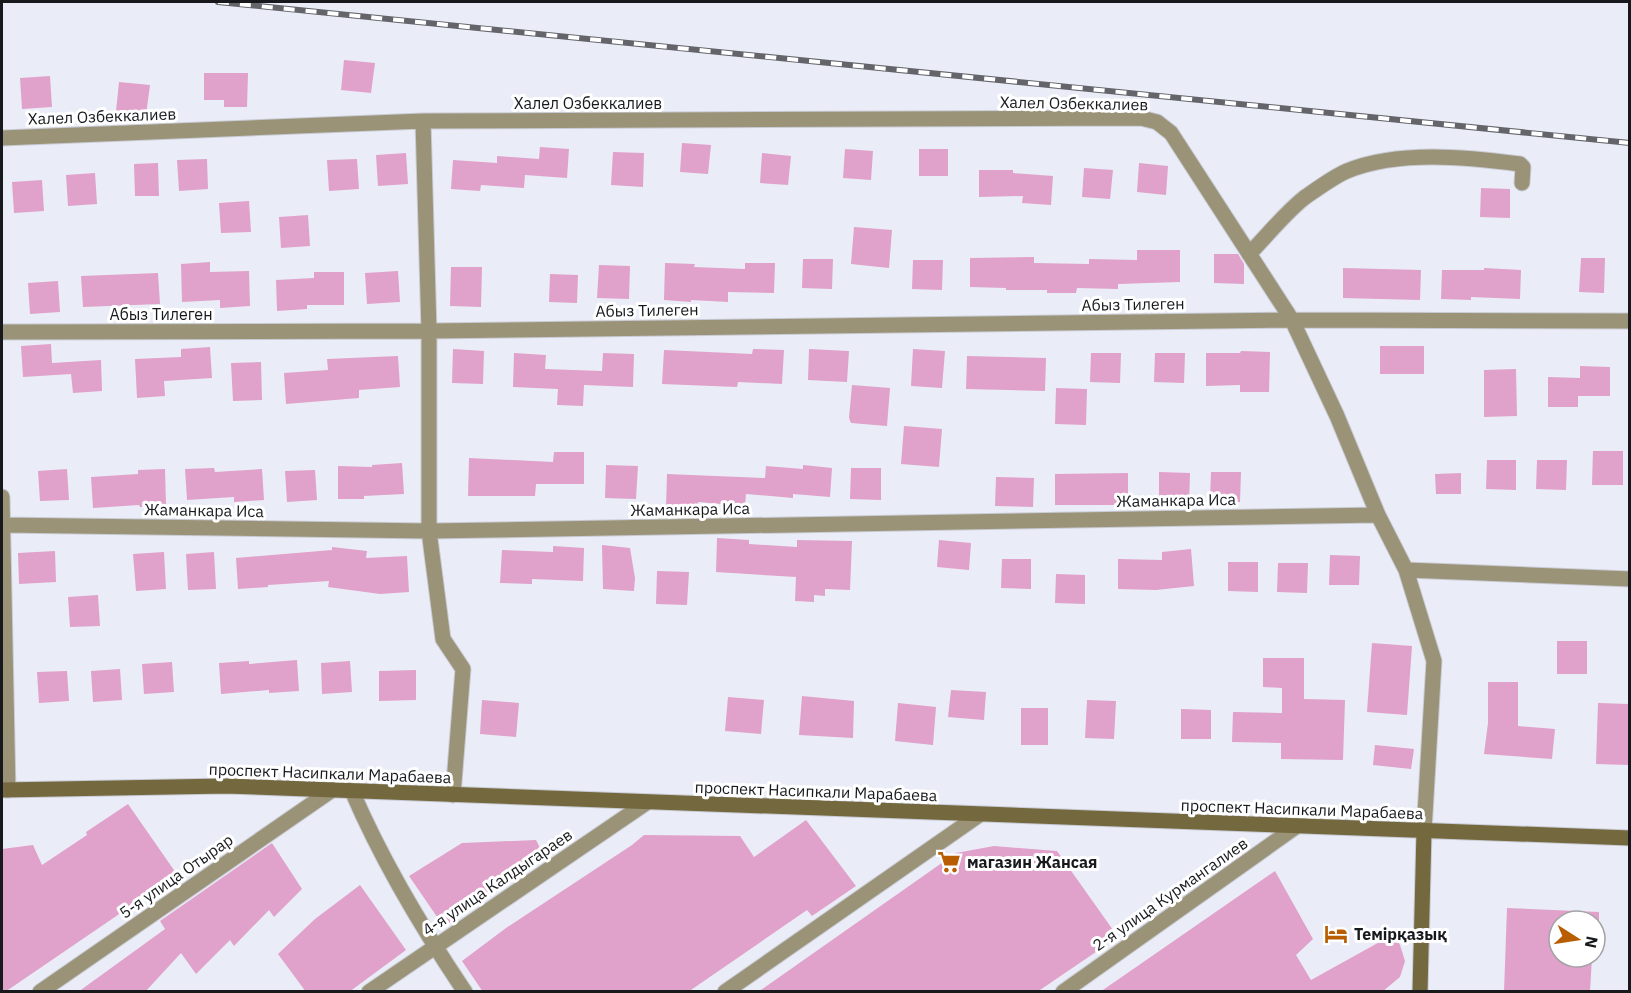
<svg xmlns="http://www.w3.org/2000/svg" width="1631" height="993" font-family="'IBM Plex Sans',sans-serif">
  <rect width="100%" height="100%" fill="#eaedf7"/>
  <!-- building -->
  <path fill="#e0a1ca" d="M344 60 375 63 371 93 341 90Z
    M204 73H248L247 107H224V100H204Z
    M50 76 52 107 22 109 20 78Z
    M119 82 150 85 146 115 116 111Z
    M682 143 711 145 708 174 680 172Z
    M540 147 569 149 567 178 525 175 524 188 481 185 480 191 451 189 453 160 497 163V156L539 159Z
    M845 149 873 151 871 180 843 178Z
    M919 149H948V176H919Z
    M613 152 644 153 643 187 611 185Z
    M406 153 408 184 378 186 376 155Z
    M762 153 791 156 788 185 760 183Z
    M207 159 208 189 179 191 177 160Z
    M357 159 359 189 329 191 327 160Z
    M158 163 159 196H135L134 164Z
    M1139 163 1168 166 1166 195 1137 192Z
    M1084 168 1113 170 1110 199 1082 197Z
    M979 170H1013V173L1053 176 1051 205 1022 203 1023 196 979 197Z
    M95 173 97 204 68 206 66 175Z
    M42 180 44 211 14 213 12 182Z
    M1481 188 1510 189V218L1480 217Z
    M249 201 251 232 221 233 219 203Z
    M308 215 310 246 281 248 279 217Z
    M854 227 892 230 889 268 851 264Z
    M1137 250H1180V282L1118 284V289L1077 288 1076 293H1047V290H1006V288L970 287V258L1034 257V263L1089 264V259L1137 260Z
    M1214 254H1238L1244 264V284L1214 283Z
    M1581 258H1605L1604 293 1579 292Z
    M803 259H833L832 289 802 288Z
    M913 260H943L942 290 912 289Z
    M210 262V272L249 271 250 306 220 308V300L182 302 181 264Z
    M665 263 695 264 694 267 745 269V263H775L774 293 728 292V302L691 300V302L664 300Z
    M599 265 630 266 629 299 597 298Z
    M451 267H482L481 307 450 306Z
    M1343 268 1421 270 1420 300 1343 298Z
    M1484 268 1521 270 1520 299 1471 297V300L1441 299 1442 270H1484Z
    M398 271 400 302 367 304 365 273Z
    M314 272H344V305H307V309L277 311 276 280 314 278Z
    M158 273 160 304 83 307 81 276Z
    M550 274 578 275 577 303 549 302Z
    M58 281 60 312 30 314 28 283Z
    M51 344 52 363 101 360 102 391 73 393 71 374 23 377 21 346Z
    M1380 346H1424V374H1380Z
    M210 347 212 378 164 381 165 396 137 398 135 359 181 357V349Z
    M453 349 484 351 483 384 452 383Z
    M753 349 784 350 782 384 738 382 737 387 662 384 664 350 752 354Z
    M809 349 849 351 847 382 808 380Z
    M913 349 945 351 942 388 911 386Z
    M1241 351 1270 352 1269 392H1240V385L1206 386V353H1240Z
    M514 353 546 355 545 369 602 371 603 353 634 354 633 387 584 385 583 406 557 405 558 389 513 387Z
    M1091 353H1121L1120 383 1090 382Z
    M1155 353H1185L1184 383 1154 382Z
    M398 356 400 387 359 390V398L286 404 284 373 328 370 327 359Z
    M967 356 1046 358 1045 391 966 389Z
    M261 362 262 400 233 401 231 363Z
    M1580 366 1610 367V396H1578V407H1548V377L1580 378Z
    M1516 369 1517 416 1484 417V370Z
    M852 385 890 388 887 426 851 423 849 418Z
    M1056 388 1087 389 1086 425 1055 424Z
    M904 426 942 429 939 467 901 464Z
    M1593 451H1623V485H1592Z
    M554 452H584V484H536L535 496H468L469 458 553 462Z
    M1487 460H1516V490L1486 489Z
    M1537 460H1567L1566 490 1536 489Z
    M402 463 404 494 364 496V499H338V466L372 467V465Z
    M606 465 638 466 636 499 605 498Z
    M803 465 832 468 830 497 793 494V498L746 494 745 506 698 502V509L666 507 667 474 765 478 766 466 803 469Z
    M214 468 215 472 262 469 264 500 234 502V497L187 500 185 469Z
    M851 468H881V500L850 499Z
    M67 469 69 500 40 501 38 471Z
    M165 469 166 506 140 507 139 505 93 508 91 477 138 474V470Z
    M315 470 317 500 287 502 285 471Z
    M1159 472 1190 473 1189 504H1159Z
    M1211 472H1241L1240 502 1210 501Z
    M1128 473V505H1055V474Z
    M1461 473V494H1436L1435 474Z
    M996 477 1034 478 1033 507 995 506Z
    M717 538 749 540V544L797 547V540L852 541 850 590 825 589V596L814 595V602L795 601 796 577 716 572Z
    M939 540 971 543 969 570 937 567Z
    M602 545 630 548 635 578 634 591 603 589Z
    M553 546 584 548 583 581 532 579V584L500 583 502 550 553 552Z
    M332 547 367 551 366 558 407 556 409 592 380 594 328 587 329 581 268 585V587L238 589 236 558 332 550Z
    M1191 549 1194 586 1156 590 1118 589V559L1162 560V552Z
    M55 551 56 582 19 584 18 553Z
    M164 552 166 589 136 591 133 554Z
    M214 552 216 589 188 590 186 554Z
    M1330 555 1360 556 1359 585H1329Z
    M1002 559H1031V589L1001 588Z
    M1228 562H1258V592L1228 591Z
    M1278 563H1308L1307 593 1277 592Z
    M657 571 689 572 687 605 656 604Z
    M1056 574 1085 575V604L1055 603Z
    M98 595 100 626 70 627 68 597Z
    M1557 641H1587V674H1557Z
    M1372 643 1412 646 1407 715 1367 712Z
    M1263 658H1304V699L1345 700 1343 760 1281 759V743L1232 742 1233 712 1282 713V688L1263 687Z
    M297 660 299 691 269 693V690L221 694 219 663 249 661V664Z
    M350 661 352 692 322 694 321 663Z
    M172 662 174 692 144 694 142 664Z
    M120 669 122 700 93 702 91 671Z
    M416 670V700L379 701V671Z
    M67 671 69 701 39 703 37 672Z
    M1488 682H1518V726L1555 729 1552 759 1484 754 1488 723Z
    M951 690 986 692 984 720 948 717Z
    M802 696 854 701 853 738 799 735Z
    M728 697 764 700 761 734 725 731Z
    M482 700 519 703 516 737 480 734Z
    M1087 700 1116 701 1114 739 1085 738Z
    M898 703 936 707 933 745 895 741Z
    M1598 703 1629 704V765L1596 764Z
    M1021 708H1048V745H1021Z
    M1181 709 1211 710V739H1181Z
    M1375 745 1414 749 1411 769 1373 765Z
    M128 804 176 873 130 904 131 906 5 992H2V849L33 845 42 865 87 835 86 832Z
    M806 820 856 886 812 916 807 910 688 992H483L462 961 506 928 632 845 644 835 740 836 754 857Z
    M536 840 544 856 444 927 409 876 462 843Z
    M272 843 302 889 274 917 269 910 234 946 230 940 196 974 181 953 145 992H78L165 929 160 921Z
    M994 846 1057 851 1118 937 1037 992H758L956 853Z
    M1275 871 1313 939 1296 955 1311 980 1394 934 1400 945 1405 961 1400 977 1382 992H1100Z
    M360 885 406 950 349 992H306L278 954 315 919Z
    M1507 908 1599 912V921H1559V957H1592L1590 992H1504Z"/>
  <g fill="none" stroke-linecap="round" stroke-linejoin="round">
    <!-- street casing -->
    <g stroke="#c8cbd4" stroke-width="17">
      <path id="street" d="M423 121 429 331V531L443 639 463 669 453 795
        M2 138 423 121 1141 118 1157 122 1171 133 1292 320 1337 416 1378 515 1406 570 1434 661 1424 831
        M1249 254C1267 236 1284 214 1304 198 1317 189 1333 177 1347 171 1398 150 1467 157 1520 164L1523 167 1522 183
        M2 332 429 331 1292 320 1630 321
        M2 497 8 790
        M2 525 429 531 1378 515
        M1406 570 1630 579
        M352 791C382 861 422 928 465 992
        M40 992 332 790
        M369 992 646 803
        M725 992 979 815
        M1063 992 1297 826"/>
    </g>
    <!-- secondary casing -->
    <g stroke="#c8cbd4" stroke-width="17">
      <path id="secondary" d="M2 790 226 786 1630 838
        M1420 992 1424 831"/>
    </g>
    <!-- street -->
    <use href="#street" stroke="#9b9377" stroke-width="15"/>
    <!-- secondary -->
    <use href="#secondary" stroke="#74683e" stroke-width="15"/>
    <!-- rail casing -->
    <g stroke="#63656b" stroke-width="6">
      <path id="rail" d="M218 2 1630 143"/>
    </g>
    <!-- rail -->
    <use href="#rail" stroke="#fff" stroke-width="4" stroke-dasharray="11" stroke-linecap="butt"/>
  </g>
  <!-- icons -->
  <defs>
    <g id="supermarket-bare" transform="scale(1.8)"><path d="M-6-5.5h2.5l.6 2H6L4.5 2H-2.5L-4.4-4H-6ZM-1.5 3.2a1.3 1.3 0 1 0 .1 0ZM3 3.2a1.3 1.3 0 1 0 .1 0Z" fill="#b95d02" stroke="#fff" stroke-width="2.5" paint-order="stroke"/></g>
    <g id="hotel-bare" transform="scale(1.8)"><path d="M-6-4.5h1.5V1H6V5H4.5V3h-9V5H-6ZM-4 0a1.8 1.8 0 1 1 3.6 0ZM.5 0V-2.5h3Q6-2.5 6 0Z" fill="#b95d02" stroke="#fff" stroke-width="2.5" paint-order="stroke"/></g>
  </defs>
  <g fill-rule="evenodd">
    <use href="#supermarket-bare" x="949" y="862"/>
    <use href="#hotel-bare" x="1336" y="934"/>
  </g>
  <g text-anchor="middle" dominant-baseline="central" stroke-width="6" stroke-linejoin="round" paint-order="stroke">
    <!-- street labels -->
    <g font-size="16" fill="#17191c" stroke="#fff">
      <text x="588" y="103">Халел Озбеккалиев</text>
      <text transform="translate(1074 103) rotate(1)">Халел Озбеккалиев</text>
      <text transform="translate(102 116) rotate(-2)">Халел Озбеккалиев</text>
      <text transform="translate(1133 304) rotate(-1)">Абыз Тилеген</text>
      <text transform="translate(647 310) rotate(-1)">Абыз Тилеген</text>
      <text x="161" y="314">Абыз Тилеген</text>
      <text transform="translate(1176 500) rotate(-1)">Жаманкара Иса</text>
      <text transform="translate(690 509) rotate(-1)">Жаманкара Иса</text>
      <text transform="translate(204 510) rotate(1)">Жаманкара Иса</text>
      <text transform="translate(330 773) rotate(2)">проспект Насипкали Марабаева</text>
      <text transform="translate(816 791) rotate(2)">проспект Насипкали Марабаева</text>
      <text transform="translate(1302 809) rotate(2)">проспект Насипкали Марабаева</text>
      <text transform="translate(176 876) rotate(-35)">5-я улица Отырар</text>
      <text transform="translate(497 882) rotate(-34)">4-я улица Калдыгараев</text>
      <text transform="translate(1170 894) rotate(-35)">2-я улица Курмангалиев</text>
    </g>
    <!-- poi labels -->
    <g font-size="16" font-weight="bold" fill="#17191c" stroke="#fff" text-anchor="start">
      <text x="967" y="862">магазин Жансая</text>
      <text x="1354" y="934">Темірқазық</text>
    </g>
  </g>
  <!-- border -->
  <rect width="1631" height="993" fill="none" stroke="#17191c" stroke-width="6"/>
  <!-- north arrow -->
  <g transform="translate(1577 939) rotate(102)"><circle r="28" fill="#ffffff" stroke="#a2a3a4" stroke-width="1.5"/>
  <path d="M0-4.5L10 22L0 15L-10 22Z" fill="#b95d02"/>
  <text y="-9" font-size="16" font-weight="bold" text-anchor="middle" fill="#17191c">N</text>
  </g>
</svg>
